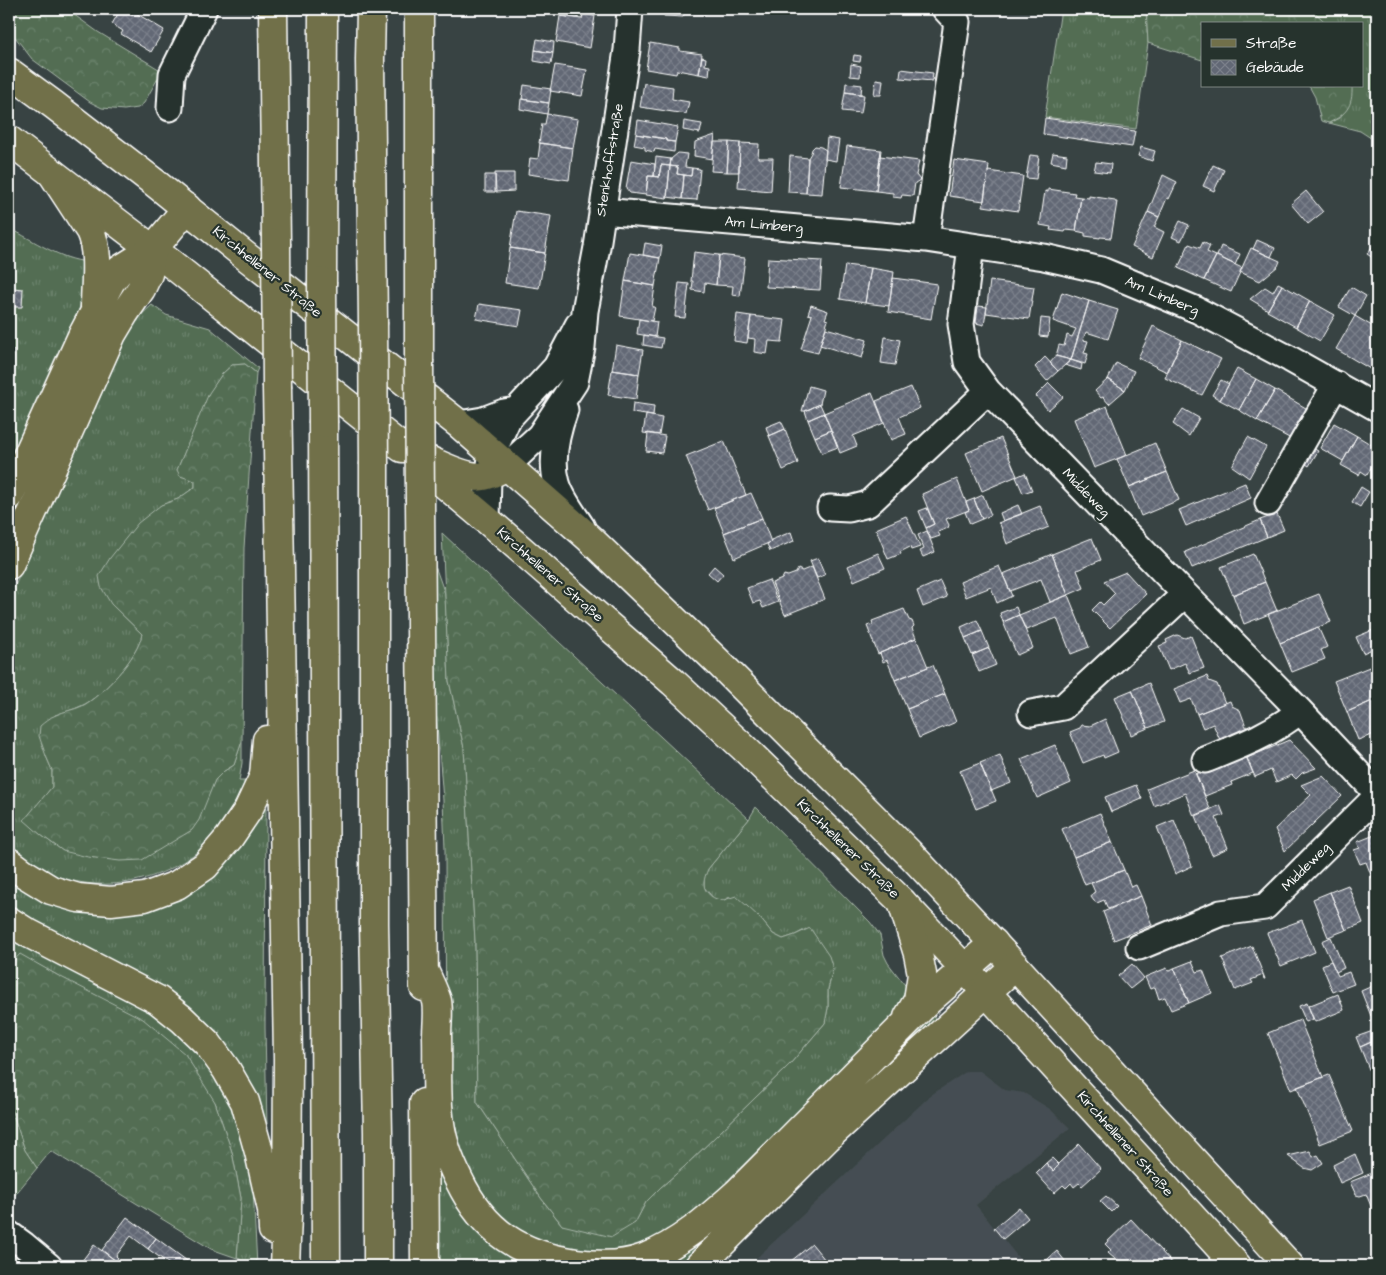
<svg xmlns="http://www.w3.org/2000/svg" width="1386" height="1275" font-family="'Architects Daughter',sans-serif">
  <defs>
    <pattern id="grass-tufts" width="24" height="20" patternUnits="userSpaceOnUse" patternTransform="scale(1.25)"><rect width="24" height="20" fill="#526d53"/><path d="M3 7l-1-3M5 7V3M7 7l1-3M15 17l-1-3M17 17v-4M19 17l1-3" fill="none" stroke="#6c836d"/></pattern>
    <pattern id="forest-crowns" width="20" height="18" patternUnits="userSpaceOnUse" patternTransform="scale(1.25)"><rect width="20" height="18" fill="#526d53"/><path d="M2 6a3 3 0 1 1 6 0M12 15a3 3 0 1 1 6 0" fill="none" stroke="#6c836d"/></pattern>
    <pattern id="building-cross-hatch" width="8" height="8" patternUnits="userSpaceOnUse" patternTransform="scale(1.25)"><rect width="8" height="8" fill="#626875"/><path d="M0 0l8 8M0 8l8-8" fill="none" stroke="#7a7f8a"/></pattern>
  </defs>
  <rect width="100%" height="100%" fill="#384343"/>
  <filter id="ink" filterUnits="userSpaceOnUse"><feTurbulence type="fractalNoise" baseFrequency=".02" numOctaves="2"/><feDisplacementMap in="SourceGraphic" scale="10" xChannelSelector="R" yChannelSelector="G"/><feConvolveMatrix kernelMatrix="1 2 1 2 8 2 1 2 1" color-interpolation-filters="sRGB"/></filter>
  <g filter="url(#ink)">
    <!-- built -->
    <path fill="#454e52" d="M967 1071H980L1005 1090 1024 1093 1050 1109 1070 1128 976 1205 1025 1266H748L931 1095Z"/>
    <!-- grass -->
    <path fill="url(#grass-tufts)" stroke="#a8b6a9" d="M807 9H860V15Z
      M1061 9H1146L1148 43 1136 129 1045 117Z
      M1311 9H1377V142L1360 131 1329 123 1341 117 1352 86H1362V24H1325L1323 20Z
      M9 228C35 241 59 259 88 262 85 306 66 347 48 387 35 416 22 446 9 475Z
      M152 305 166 315 210 328 258 368 256 373 245 364 232 365 222 374 209 394 177 470 195 481V487L178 499 161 505 111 604 142 634C139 656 102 697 81 706 73 710 63 712 55 715L46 756 52 770V787L25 820 41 835 63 851 185 834 192 830 215 780 224 771 234 765 242 741V763L239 781H245C238 799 230 816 218 831 179 880 105 898 49 873 34 867 21 855 9 844V599L127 337 138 318Z
      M435 566 445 594 449 681 464 748 475 941 477 1102 541 1198 562 1225 635 1223 646 1202 661 1187 684 1167 790 1064 825 1023 828 1008V990L833 969 806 929 795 935 783 939 773 934 759 917 730 897 724 900 714 899 704 887V877L708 869 749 819 756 807 870 922 880 935 884 955 888 963 908 989 904 999 891 1022 715 1200 642 1249 588 1256 536 1244 495 1216 458 1153 446 1085 445 849 443 800 435 699 433 568Z
      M261 805 266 806 265 1027 267 1128 264 1130 231 1062 9 908V875L152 901Z
      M9 933 156 1011 200 1055 218 1079 233 1108 244 1141 252 1170 257 1266H242L240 1259 237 1258 241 1198 232 1152 215 1102 57 975 20 955 9 966Z
      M930 1012 939 1022 871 1079 835 1111 687 1266H649Z
      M9 1102 25 1150 37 1168 9 1202Z
      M436 1159 539 1266H439Z
      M9 1249 16 1255 22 1266H9Z"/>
    <!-- forest -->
    <path fill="url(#forest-crowns)" stroke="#a8b6a9" d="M9 9H66L98 32 162 71 144 103 138 108 124 110 102 108 90 102 32 59 12 33 9 30Z
      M1146 9H1311L1323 20 1325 24H1202V60L1148 43Z
      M1309 86H1352C1353 107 1346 114 1329 123L1321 121 1315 97Z
      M245 364 256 373 244 548 242 741 234 765 224 771 215 780 199 820 192 830 142 860 120 861 88 857 63 851 41 835 24 820 52 787V770L46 756 39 736 40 726C45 722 50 717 56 715 64 711 74 710 82 706 102 696 139 656 142 634L111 604 101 587 99 576 110 558 138 523 161 505 178 499 195 487V481L180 476 177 470 209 393 222 374 232 365Z
      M442 533 749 819 708 869C706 874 704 878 704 884 704 893 715 901 724 900 728 899 732 897 736 896L759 917 773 934 783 939 795 935 810 928 829 956 833 969 828 989V1008L825 1023 790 1064 684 1167 661 1187 646 1202 635 1223 612 1237 562 1225 541 1198 477 1102 475 941 464 748 449 681Z
      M20 954 57 975 143 1019 185 1054 215 1102 232 1152 241 1198 237 1258 211 1249 51 1151 37 1168 25 1150 9 1102V966Z"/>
    <!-- building -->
    <path fill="url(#building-cross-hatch)" stroke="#fff" d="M121 9 132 15 134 12 164 30 151 52 121 34 123 31 112 24Z
      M562 9H579L578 18 561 16Z
      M656 9H705V14L684 12 683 17 664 16V12L655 11Z
      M583 14 595 16 590 48 556 42 560 16 582 19Z
      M537 39 554 42 553 53 535 50Z
      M650 43 680 48V51L702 54 699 74 677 70 676 74 646 69Z
      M535 50 553 53 551 64 534 61Z
      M854 55 861 56 860 62 853 61Z
      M702 57 706 58 705 65 710 66 709 76 699 74Z
      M851 64 861 66 860 77 850 76Z
      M555 65 587 70 582 96 550 91Z
      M901 69 933 73 932 81 900 78Z
      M876 79 883 80 881 95H874Z
      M644 83 673 87 672 99 689 102 686 114 640 107Z
      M846 83 862 85 861 94 845 92Z
      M524 85 551 89 549 103 522 99Z
      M845 92 864 95 861 113 842 111Z
      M521 99 549 103 547 114 520 109Z
      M547 114 578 119 573 148 539 143 542 124H545Z
      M1045 118 1135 131 1132 147 1043 134Z
      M638 120 678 127 675 142 666 141V139L636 134Z
      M684 121 702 124 700 133 683 130Z
      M636 134 666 139V141L675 142 674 152 655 149 654 152 645 150V147L634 145Z
      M715 135 712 159 694 156 695 142Z
      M827 138 839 140 836 161 825 159Z
      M714 142H729L727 172 711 171Z
      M729 142 740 143 739 172H727Z
      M540 143 573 148 569 180 528 174 530 158 538 159Z
      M740 143 759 144 758 158H773L771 191 738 188Z
      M815 146 821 147 826 150 822 194 806 193 808 158 811 153 812 149Z
      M847 146 881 150 876 191 841 187Z
      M1141 147 1155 151 1152 161 1138 156Z
      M678 153 687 154 685 167 692 168 691 176 677 174 678 167 670 166 671 159Z
      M1053 153 1067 155 1066 165 1051 162Z
      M1030 155 1039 156 1036 179 1026 178Z
      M790 156 808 158 806 193 788 192Z
      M880 156 919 161 916 175 920 180 915 183 913 196 902 195 901 198 893 197V193L876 191Z
      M656 157 671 159 670 166 661 165 659 177 654 176Z
      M631 160 655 164 654 176H648L646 195 630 193 626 188Z
      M954 160 989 165 984 201 949 196Z
      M1096 162 1111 164 1110 173 1094 171Z
      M661 165 670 166 667 198 646 195 648 176 659 177Z
      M1213 165 1224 170 1214 191 1203 186Z
      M670 166 678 167 677 174 684 175 682 199 667 197Z
      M692 168 700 169 697 200 682 199 684 175 691 176Z
      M988 171 1023 176 1018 211 983 206Z
      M495 173H514V191L496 192Z
      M485 175H495V192H485Z
      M1163 175 1177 182 1169 199 1167 198 1159 217 1148 212Z
      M1048 189 1075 193 1074 196 1081 197 1076 231 1066 230 1065 232 1050 230 1051 227 1040 225 1045 191 1048 192Z
      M1306 191 1323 212 1308 224 1291 204Z
      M1089 196 1115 200V202H1117L1111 238 1100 237V238L1085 236V233L1076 231 1081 197 1089 198Z
      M516 211 551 216 545 253 510 248Z
      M1148 212 1159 217 1154 227 1164 232 1153 257 1132 247Z
      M1180 221 1189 225 1181 241 1172 237Z
      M9 236H12V245H9V252Z
      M1257 240 1275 248 1271 257 1253 249Z
      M1203 242 1210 246 1207 252 1216 256 1204 280 1178 268 1189 244 1200 248Z
      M645 243 662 246 660 258 643 255Z
      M1374 244 1377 245V257L1376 260 1367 254Z
      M1221 246 1240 254 1235 265 1217 256Z
      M510 248 545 253 539 288 505 283Z
      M1251 248 1280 261 1278 266 1260 281 1240 272Z
      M694 252 719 255 716 285 705 283 704 292 692 290 693 281H691Z
      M630 253 660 258 655 286 625 281Z
      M719 255 745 258 740 296 732 295 733 286 716 285Z
      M1217 256 1242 268 1231 292 1204 280 1216 256Z
      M768 258 822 261 820 290 766 287Z
      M845 265 871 268 865 303 840 299Z
      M871 268 894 272 889 306 865 303Z
      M893 278 937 284 931 319 888 312Z
      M625 281 655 286 652 307H655L652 321 620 316Z
      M990 281 1034 287 1029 319 986 313Z
      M679 283 689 284 685 318 675 317Z
      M1278 283 1282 285 1268 310 1250 299 1265 287 1273 292Z
      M1282 285 1310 301 1296 327 1267 311Z
      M1351 287 1366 296 1355 316 1339 307Z
      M13 288 23 289 22 307H12L11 350H14L13 365 9 364V294H13Z
      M1062 292 1089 301 1071 360 1056 356 1059 345 1064 346 1067 335 1072 337 1076 329 1053 321Z
      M1089 301 1118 310 1108 339 1086 332 1083 340 1088 341 1084 353 1088 354 1085 364 1071 360Z
      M1310 301 1335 315 1320 341 1296 327Z
      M479 304 522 310 519 326 476 319Z
      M811 305 828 311 825 319 828 320 818 353 801 349 812 315 808 314Z
      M978 306 987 307 984 325 976 323Z
      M737 314 751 316 747 343 734 341Z
      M751 316 785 320 782 342 769 341 767 354 754 352 755 339 748 338Z
      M1355 316 1377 329V373L1336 349Z
      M1041 318 1050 319 1048 337 1039 336Z
      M639 319 657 322 655 337 637 334Z
      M1153 326 1182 340 1167 372 1138 358Z
      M826 328 867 340 862 358 820 345Z
      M644 335 663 338 661 348 643 345Z
      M885 337 900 340 895 365 881 363Z
      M1182 340 1221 359 1202 395 1165 378Z
      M616 345 643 350 639 374 612 370Z
      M1056 356 1071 360 1058 371 1050 363Z
      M1045 357 1058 371 1047 381 1035 367Z
      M1071 360 1082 364 1081 370 1065 365Z
      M1116 363 1134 371 1125 390 1108 379Z
      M1237 369 1256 379 1239 410 1220 400Z
      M612 370 639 374 636 399 608 395Z
      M1108 379 1125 390 1109 404 1103 397 1101 398 1095 391Z
      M1256 379 1275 390 1257 421 1239 410Z
      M1221 380 1229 384 1220 400 1212 395Z
      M1049 383 1063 397 1048 410 1036 396Z
      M809 386 823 390 820 404 805 411H802Z
      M911 387 920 408 899 417 906 434 891 440 876 401Z
      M1275 390 1311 411 1295 441 1257 421Z
      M872 393 884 423 853 436 857 446 840 453 824 413Z
      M633 403 654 406 653 416 632 413Z
      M820 404 824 413 808 420 805 411Z
      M1107 406 1127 455 1094 468 1074 419Z
      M1183 409 1199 418 1189 436 1173 424Z
      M824 413 831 430 815 437 808 420Z
      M646 415 662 418 659 435 643 433Z
      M781 421 785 429 769 436 766 427Z
      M1334 423 1357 436 1343 461 1320 448Z
      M785 429 798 463 783 470 769 436Z
      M831 430 838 447 822 453 815 437Z
      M648 433 665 436 662 453 646 451Z
      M1357 436 1377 448V457L1367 475 1361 471 1359 475 1341 465Z
      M1248 437 1266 447 1249 478 1232 466Z
      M1001 438 1017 476 982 491 966 453Z
      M724 441 746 495 708 510 686 456Z
      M1155 443 1167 472 1129 487 1117 459Z
      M1309 446 1318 451 1309 466 1300 460Z
      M1167 472 1179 500 1141 516 1129 487Z
      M1025 473 1032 490 1023 493 1016 477Z
      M957 479 969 510 946 519 949 525 948 528 938 532 940 536 931 539 926 528 934 524 922 494Z
      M1245 483 1251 498 1186 526 1179 510Z
      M1361 487 1369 492 1360 507 1352 502Z
      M751 493 762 518 724 533 714 508Z
      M983 495 991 515 982 519 974 499Z
      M974 499 982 519 970 524 965 512 969 510 966 502Z
      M1018 505 1022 514 1003 521 1000 513Z
      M1040 506 1049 527 1007 544 1000 524 998 523Z
      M927 508 934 524 926 528 919 511Z
      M1277 514 1284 530 1267 537 1260 520Z
      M906 516 920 547 911 550 910 547 900 552 901 554 888 559 876 529Z
      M762 518 771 542 734 558 724 533Z
      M1260 520 1267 537 1192 568 1185 552Z
      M927 531 935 552 923 557 920 551 924 549 918 535Z
      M791 532 794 541 770 551 767 544 771 542V540Z
      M1092 538 1101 560 1077 570 1084 588 1068 595 1052 554Z
      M878 553 885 568 854 581 848 566Z
      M1052 554 1068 595 1050 602 1041 579 1010 591 1003 574Z
      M1253 554 1265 582 1233 595 1221 567Z
      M818 558 825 575 817 578 810 561Z
      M714 566 723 574 717 581 708 573Z
      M999 566 1012 596 997 603 991 587 966 597 960 582Z
      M812 567 825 599 785 615 772 583 782 579 784 575 788 576 796 573 798 569 802 571Z
      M1126 572 1146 594 1110 628 1092 610 1100 602 1103 605 1115 593 1104 581Z
      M769 580 778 602 763 608 760 601 753 603 747 588Z
      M940 581 947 597 923 607 917 591Z
      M1265 582 1277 611 1244 624 1233 595Z
      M1319 594 1331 622 1280 643 1268 614Z
      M1068 595 1089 647 1071 654 1057 618 1026 630 1019 615Z
      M1016 607 1019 615 1003 622 1000 613Z
      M904 609 909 620 912 621 914 626 912 628 916 638 878 654 867 626 873 624 872 621Z
      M1019 615 1033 648 1017 655 1003 622Z
      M977 620 982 631 965 638 961 627Z
      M1318 627 1327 647 1321 650 1325 659 1292 672 1280 643Z
      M1373 630 1377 639V647L1363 653 1356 637Z
      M982 631 989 648 972 655 965 638Z
      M1177 635 1185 638 1191 636 1204 668 1190 673 1185 663 1169 670 1159 646 1167 643 1166 640Z
      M916 638 928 667 895 680 887 660 883 662 880 653Z
      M989 648 996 665 979 672 972 655Z
      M933 665 945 694 907 709 895 680Z
      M1372 666 1377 678V699L1347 712 1334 681Z
      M1207 676 1209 681 1217 684 1225 703 1197 714 1191 699 1180 703 1174 689Z
      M1149 683 1164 722 1148 728 1132 690Z
      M1132 690 1148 728 1131 735 1115 697Z
      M945 694 956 722 919 738 907 709Z
      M1377 699V733L1358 740 1347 712Z
      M1230 701 1232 706 1240 710 1247 729 1220 740 1213 724 1203 728 1197 714Z
      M1105 719 1118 752 1104 758 1103 755 1083 763 1070 732 1080 728 1082 725 1090 726Z
      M1289 740 1316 768 1302 773 1296 779 1292 775 1276 782 1271 770 1255 777 1247 758Z
      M1055 745 1071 783 1037 798 1021 759Z
      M1245 754 1253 773 1231 782 1232 785 1205 796 1196 774Z
      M1000 755 1011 783 991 791 980 763Z
      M980 763 996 801 976 809 960 771Z
      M1194 770 1210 809 1194 816 1185 793 1154 806 1147 789Z
      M1323 776 1342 796 1285 851 1275 829 1311 795 1301 785Z
      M1136 785 1142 799 1111 812 1105 797Z
      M1220 805 1224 815 1216 818 1228 848 1212 855 1196 816Z
      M1100 813 1112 842 1074 857 1062 829Z
      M1174 820 1192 866 1175 874 1157 827Z
      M1377 834V878L1373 880 1366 862 1360 864 1354 850 1360 848 1357 842Z
      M1112 842 1124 870 1085 885 1074 857Z
      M1124 870 1131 887 1136 885 1141 896 1108 909 1104 900 1097 903 1094 901 1091 897 1093 893 1095 892 1091 883Z
      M1348 885 1363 923 1346 930 1330 892Z
      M1330 892 1346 930 1328 937 1313 899Z
      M1141 896 1152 925 1114 940 1103 912Z
      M1302 920 1315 952 1281 966 1267 933Z
      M1331 937 1344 968 1336 972 1322 941Z
      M1252 946 1265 979H1264L1263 975 1251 980 1253 983 1235 990 1222 958Z
      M1192 961 1197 972 1203 970 1212 993 1189 1003 1174 968Z
      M1331 961 1338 976 1349 972 1354 984 1333 992 1322 965Z
      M1132 964 1144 978 1130 989 1118 976Z
      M1167 968 1168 971 1174 968 1189 1003 1171 1010 1165 997 1159 999 1155 987 1150 989 1145 977Z
      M1377 984V1013L1371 1016 1361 991Z
      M1338 994 1344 1010 1315 1022 1308 1006Z
      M1307 1003 1313 1019 1306 1022 1299 1006Z
      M1300 1020 1323 1077 1291 1090 1268 1033Z
      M1373 1031 1376 1040 1360 1047 1356 1037Z
      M1376 1040 1377 1044V1077L1373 1079 1360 1047Z
      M1329 1075 1353 1131 1320 1144 1297 1087Z
      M1079 1144 1101 1169 1082 1186 1079 1183 1074 1187 1071 1183 1066 1188 1063 1185 1054 1193 1036 1173 1046 1163 1053 1171 1059 1165 1058 1164Z
      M1310 1151 1313 1157 1318 1155 1323 1163 1312 1170 1304 1168 1288 1156Z
      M1355 1154 1363 1173 1340 1183 1333 1165Z
      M1052 1158 1059 1165 1053 1171 1046 1163Z
      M1377 1171V1215L1375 1216 1366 1194 1360 1196 1356 1195 1350 1182Z
      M1106 1196 1117 1206 1111 1212 1100 1201Z
      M1019 1207 1028 1218 1003 1239 994 1228Z
      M127 1217 156 1238 148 1249 131 1236 116 1256 118 1258 116 1261 102 1250Z
      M1131 1219 1175 1266H1122L1123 1265 1116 1258 1115 1259 1108 1253 1111 1250 1105 1244Z
      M156 1238 194 1266H172L148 1249Z
      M812 1244 830 1266H785Z
      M94 1245 116 1261 123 1266H78Z
      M1057 1251 1065 1261 1059 1266H1036L1039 1264 1040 1266Z"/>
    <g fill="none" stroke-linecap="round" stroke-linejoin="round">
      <!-- minor casing -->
      <g stroke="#fff" stroke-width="29">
        <path id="minor" d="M170 108 172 74 204 9
          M602 211 926 239 1044 257 1101 270 1197 310 1290 359 1377 408
          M926 239 957 22 945 9
          M971 246 961 324 967 362 988 391 1185 594 1300 711 1377 793
          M565 410C557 432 550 459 557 483 561 498 573 513 582 527
          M459 424 483 420 504 412 516 410
          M506 467 540 435 575 382 582 347 585 311 597 247 627 50 630 9
          M1268 503 1336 384
          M830 508 849 509 868 504 988 391
          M487 520 488 475 492 454 508 419 556 367 578 325
          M1031 713 1063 707 1185 594
          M1205 760C1240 746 1270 735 1300 711
          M1139 947 1221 913 1265 907 1377 796
          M9 1234 24 1245 49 1266"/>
      </g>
      <!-- major casing -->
      <g stroke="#fff" stroke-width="31">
        <path id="major" d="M9 72 54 105 155 183 248 258 459 424 588 537 717 661 912 856 1015 966 1290 1266
          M9 140 173 265 402 448
          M428 460C443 466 468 480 484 476 492 474 499 470 506 467
          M424 467 487 520 673 682 744 748 902 902 965 969 1237 1266"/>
      </g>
      <!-- highway casing -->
      <g stroke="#fff" stroke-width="31">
        <path id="highway" d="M273 9 276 243
          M371 9 370 60 373 322
          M419 9V360
          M52 173 90 231C100 253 95 283 95 307
          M322 282 323 9
          M277 387 288 1059 287 1216 285 1266
          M323 423 326 1266
          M374 465V923L378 1133V1266
          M9 496 82 336 111 281 121 269 153 249 187 208
          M420 501 424 987
          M9 565 112 334 124 314 141 289 148 274 153 249
          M9 862 25 874 51 890 78 898 111 901 145 897 177 885 205 866 229 838 248 810 264 776 267 740
          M902 902 918 954 922 974 918 1000 908 1017
          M9 921 28 933 158 1000 182 1019 208 1044 226 1069 245 1102 259 1152 272 1210 273 1230
          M424 970C428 980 434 991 437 1001 439 1012 437 1025 437 1036 438 1073 434 1113 446 1149 449 1159 454 1170 459 1180 484 1232 520 1255 577 1263 600 1266 623 1266 644 1258 680 1244 709 1218 737 1193L929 1000 994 943
          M424 1103 425 1266
          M699 1266 827 1138 1015 966"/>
      </g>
      <!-- minor -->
      <use href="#minor" stroke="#26332d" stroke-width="25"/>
      <!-- major -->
      <use href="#major" stroke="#71704a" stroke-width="28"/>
      <!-- highway -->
      <use href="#highway" stroke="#71704a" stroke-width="28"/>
      <!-- highway-bridge casing -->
      <g stroke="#fff" stroke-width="31" stroke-linecap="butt">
        <path id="highway-bridge" d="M276 243 277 387
          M322 282 323 423
          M373 322 374 465
          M419 360 420 501"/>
      </g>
      <!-- highway-bridge -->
      <use href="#highway-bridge" stroke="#71704a" stroke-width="28"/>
    </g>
  </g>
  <g text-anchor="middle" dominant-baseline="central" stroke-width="4.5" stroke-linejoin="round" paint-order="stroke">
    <!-- street labels -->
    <g font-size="14" fill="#fff" stroke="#26332d">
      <text transform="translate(610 160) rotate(-81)">Stenkhoffstraße</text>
      <text transform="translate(764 225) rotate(5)">Am Limberg</text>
      <text transform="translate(267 272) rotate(39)">Kirchhellener Straße</text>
      <text transform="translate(1162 296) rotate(23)">Am Limberg</text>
      <text transform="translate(1086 493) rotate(46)">Middeweg</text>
      <text transform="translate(550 575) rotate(41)">Kirchhellener Straße</text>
      <text transform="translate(848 849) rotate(44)">Kirchhellener Straße</text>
      <text transform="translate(1306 867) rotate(-45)">Middeweg</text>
      <text transform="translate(1125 1144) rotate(48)">Kirchhellener Straße</text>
    </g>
  </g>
  <!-- margin -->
  <rect width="1386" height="1275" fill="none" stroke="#26332d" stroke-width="30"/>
  <rect x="15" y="15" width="1356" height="1245" fill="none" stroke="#fff" stroke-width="2" filter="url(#ink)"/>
  <!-- legend -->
  <rect x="1201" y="22" width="162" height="65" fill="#26332d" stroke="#7d8581"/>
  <rect x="1211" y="39" width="25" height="8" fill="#71704a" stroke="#7d8581"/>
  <text x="1246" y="48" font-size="15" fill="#ffffff">Straße</text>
  <rect x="1211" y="60" width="25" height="15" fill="url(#building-cross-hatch)" stroke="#7d8581"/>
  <text x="1246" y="72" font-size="15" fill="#ffffff">Gebäude</text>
</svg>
